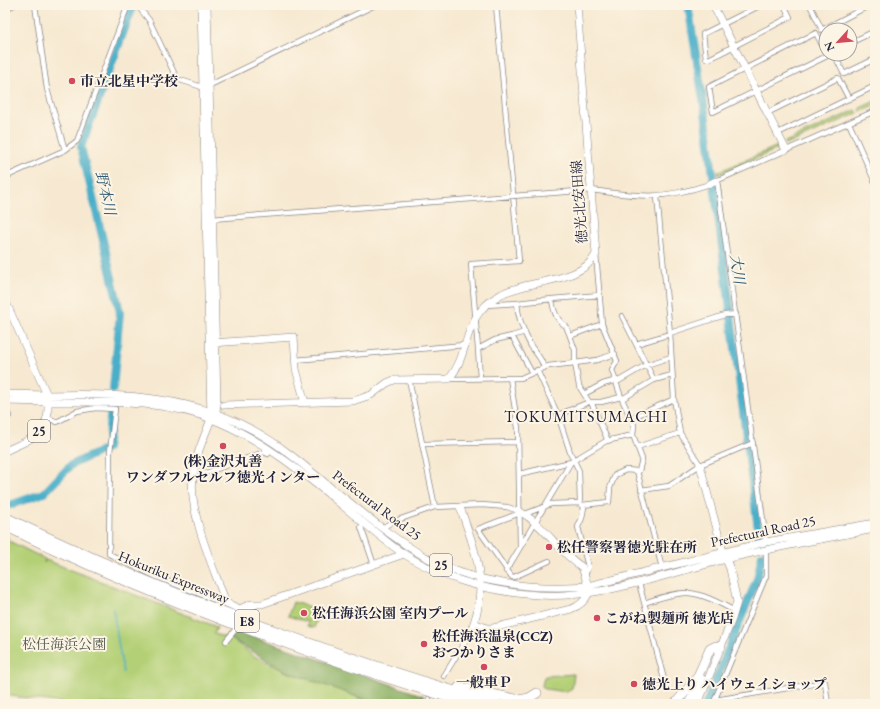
<svg xmlns="http://www.w3.org/2000/svg" width="880" height="709" font-family="'EB Garamond','Noto Serif JP',serif">
  <rect width="100%" height="100%" fill="#fcf5e5"/>
  <filter id="ink" filterUnits="userSpaceOnUse"><feTurbulence type="fractalNoise" baseFrequency=".025" numOctaves="2"/><feDisplacementMap in="SourceGraphic" scale="8" xChannelSelector="R" yChannelSelector="G"/><feConvolveMatrix kernelMatrix="1 2 1 2 8 2 1 2 1" color-interpolation-filters="sRGB"/></filter>
  <filter id="wash" filterUnits="userSpaceOnUse"><feTurbulence type="fractalNoise" baseFrequency=".012" numOctaves="4" result="noise"/><feDisplacementMap in="SourceGraphic" scale="16" xChannelSelector="R" yChannelSelector="G"/><feGaussianBlur stdDeviation="0.9" result="paint"/><feColorMatrix in="noise" values="0 0 0 0 0 0 0 0 0 0 0 0 0 0 0 0 0 1.4 0 .05"/><feComposite in="paint" operator="in"/></filter>
  <g filter="url(#wash)">
    <rect width="100%" height="100%" fill="#f7e9d1"/>
    <!-- green -->
    <path fill="#b4d076" stroke="#6b7958" d="M875 101V106L861 112 860 108Z
      M856 110 858 113 786 145 785 142Z
      M780 145V148L718 175V172Z
      M5 539 45 559 44 563 46 560 217 627 214 634 232 639 254 656 287 672 341 690 372 704H69L5 695Z
      M293 602 320 610 314 628 307 626 308 622 288 616Z
      M574 674 572 688 567 692 545 689 542 686 544 677 546 676Z"/>
    <!-- forest -->
    <path fill="#8fb267" stroke="#586a51" d="M237 631 424 696 420 704H378L285 671 230 638Z"/>
    <g fill="none" stroke-linecap="round" stroke-linejoin="round">
      <!-- stream -->
      <path stroke="#4aafc9" stroke-width="1.5" d="M5 6 7 5
        M113 609 123 672"/>
      <!-- river -->
      <path stroke="#4aafc9" stroke-width="8" d="M688 5 705 112 759 537
        M113 389 120 312 81 147 132 9
        M10 505 44 493 71 465 107 448 111 410
        M706 704 757 579 762 555"/>
    </g>
  </g>
  <g filter="url(#ink)">
    <g fill="none" stroke-linecap="round" stroke-linejoin="round">
      <!-- street casing -->
      <g stroke="#8c8686" stroke-width="6">
        <path id="street" d="M35 5 47 89 65 150
          M137 5 149 20 177 79 202 87 208 86 375 5
          M761 5 703 34 706 58 709 59 790 17 784 5
          M810 5 822 30 870 5
          M5 9 14 5
          M850 43 875 31
          M826 53 816 33 709 87 713 112 827 56 826 54
          M834 54 844 74 875 59
          M767 113 838 78 849 99
          M849 123 875 182
          M778 133 875 86
          M5 177 65 150 77 141 128 5
          M717 180 766 542
          M716 181 875 111
          M657 196 670 333 674 399 680 433 700 465
          M211 219 591 190C640 197 662 200 710 184
          M596 254 602 324 617 361 612 370 621 397 634 425 633 435 642 459 639 471H637L662 568
          M517 303 552 299
          M486 305 517 303C518 318 524 333 531 346 536 354 542 358 544 368
          M5 316 11 313
          M622 316 654 380
          M670 333 725 315 736 314
          M512 336 525 332
          M570 336 566 326C557 321 553 309 552 299L600 295
          M636 344 670 334
          M478 349 471 264 519 261 496 5
          M295 360 464 345
          M537 370 558 415 570 452 579 471 580 503 584 507 582 518 578 527 588 567 586 573
          M480 378 478 349 495 340 512 336 532 373
          M510 378 518 428 520 547
          M409 379 435 507
          M449 379 521 378 548 366 575 363V350L570 336 602 324
          M617 382 646 365 671 357
          M584 394 603 384 617 380
          M622 399 654 380 672 375
          M589 402H601L621 397
          M591 402 608 441
          M5 406 9 416 5 418
          M558 415 589 402 579 386 575 363 597 360 615 354
          M48 418 57 422 77 411 96 408 115 409 110 452 109 554 157 577 220 602 226 603
          M631 418 674 399
          M422 444 518 442
          M637 447 680 433
          M519 474 571 462
          M192 478 264 452 268 454
          M641 490 669 486 700 465 753 443
          M582 505 609 502 610 488 615 475 626 470 637 471
          M520 513 478 529 512 577H514L549 561
          M525 514 551 504 580 503
          M361 527 374 565
          M382 528 392 522 435 507 482 505 507 507 519 511
          M5 538 8 540
          M506 571 571 462 606 441 633 435
          M639 583 666 687
          M644 603C658 599 674 592 688 593 704 594 721 604 735 611
          M241 613 256 606V604
          M226 641 235 630
          M444 676 469 635
          M715 700 825 682 828 704
          M427 704 429 699
          M713 704 766 576V549"/>
      </g>
      <!-- secondary casing -->
      <g stroke="#8c8686" stroke-width="8">
        <path id="secondary" d="M201 5 211 417
          M207 5 217 401 216 413 211 419C204 438 195 456 193 477 188 513 214 568 226 603L240 609 251 604H262L404 554
          M713 5 786 150
          M710 184 716 181
          M5 300 47 395 5 394
          M212 343 294 337 296 369 305 403
          M5 401 48 402
          M224 405 353 401 371 395 387 383 394 380 449 379C472 352 460 317 500 295 527 279 581 284 596 254L577 5
          M460 507C476 553 491 588 469 635
          M519 511C545 525 558 552 582 567L588 586
          M474 623 489 629 571 609C580 606 585 601 589 593
          M698 704 732 619 737 602 730 569 723 552 700 465"/>
      </g>
      <!-- primary casing -->
      <g stroke="#8c8686" stroke-width="8">
        <path id="primary" d="M48 402C106 402 165 399 219 422 275 446 319 487 365 524 378 534 390 545 404 554 439 577 484 590 526 594 594 602 661 575 726 559 775 547 825 538 875 529
          M5 451C35 438 53 431 47 395 114 393 185 395 247 427 277 442 304 465 330 487 360 510 389 536 422 555 471 584 533 590 588 586L766 542 875 523"/>
      </g>
      <!-- highway casing -->
      <g stroke="#8c8686" stroke-width="10">
        <path id="highway" d="M5 517C163 594 329 654 497 704
          M5 526C154 599 311 656 469 704
          M459 687 520 700 529 698 537 693
          M675 704 697 678 710 649 716 646 721 647
          M688 704 695 694 701 679"/>
      </g>
      <!-- street -->
      <use href="#street" stroke="#fff" stroke-width="4.5"/>
      <!-- secondary -->
      <use href="#secondary" stroke="#fff" stroke-width="7"/>
      <!-- primary -->
      <use href="#primary" stroke="#fff" stroke-width="7"/>
      <!-- highway -->
      <use href="#highway" stroke="#fff" stroke-width="9"/>
    </g>
  </g>
  <!-- markers -->
  <g fill="#d1495b" stroke="#fcf5e5" stroke-width="1.5">
    <circle cx="72" cy="81" r="4"/>
    <circle cx="223" cy="446" r="4"/>
    <circle cx="549" cy="547" r="4"/>
    <circle cx="304" cy="613" r="4"/>
    <circle cx="597" cy="618" r="4"/>
    <circle cx="424" cy="644" r="4"/>
    <circle cx="484" cy="667" r="4"/>
    <circle cx="634" cy="684" r="4"/>
  </g>
  <g text-anchor="middle" dominant-baseline="central" stroke-width="4" stroke-linejoin="round" paint-order="stroke">
    <!-- shield labels -->
    <g fill="#fcf5e5" stroke="#63616e" stroke-width="1">
      <rect x="28" y="420" width="22" height="22" rx="3"/>
      <rect x="430" y="554" width="22" height="22" rx="3"/>
      <rect x="235" y="610" width="24" height="22" rx="3"/>
    </g>
    <g font-size="13" font-weight="bold" fill="#22223b">
      <text x="39" y="431">25</text>
      <text x="441" y="565">25</text>
      <text x="247" y="621">E8</text>
    </g>
    <!-- poi labels -->
    <g font-size="14" font-weight="bold" fill="#22223b" stroke="#fcf5e5" text-anchor="start">
      <text x="80" y="81">市立北星中学校</text>
      <text x="223" y="461" text-anchor="middle">(株)金沢丸善<tspan x="223" dy="16">ワンダフルセルフ徳光インター</tspan></text>
      <text x="557" y="547">松任警察署徳光駐在所</text>
      <text x="312" y="613">松任海浜公園 室内プール</text>
      <text x="605" y="618">こがね製麺所 徳光店</text>
      <text x="432" y="636">松任海浜温泉(CCZ)<tspan x="432" dy="16">おつかりさま</tspan></text>
      <text x="484" y="682" text-anchor="middle">一般車Ｐ</text>
      <text x="642" y="684">徳光上り ハイウェイショップ</text>
    </g>
    <!-- street labels -->
    <g font-size="14" fill="#22223b" stroke="#fcf5e5">
      <text transform="translate(579 202) rotate(-94)">徳光北安田線</text>
      <text transform="translate(377 505) rotate(37)">Prefectural Road 25</text>
      <text transform="translate(763 531) rotate(-12)">Prefectural Road 25</text>
      <text transform="translate(174 577) rotate(22)">Hokuriku Expressway</text>
    </g>
    <!-- park labels -->
    <g font-size="14" fill="#4e564d" stroke="#fcf5e5">
      <text x="64" y="644">松任海浜公園</text>
    </g>
    <!-- water labels -->
    <g font-size="15" font-style="italic" fill="#325a74" stroke="#fcf5e5">
      <text transform="translate(106 193) rotate(77)">野本川</text>
      <text transform="translate(738 269) rotate(82)">大川</text>
    </g>
    <!-- quarter labels -->
    <g font-size="16" letter-spacing="1" fill="#22223b" stroke="#fcf5e5">
      <text x="586" y="416">TOKUMITSUMACHI</text>
    </g>
  </g>
  <!-- margin -->
  <rect width="880" height="709" fill="none" stroke="#fcf5e5" stroke-width="20"/>
  <!-- north arrow -->
  <g transform="translate(838 42) rotate(243)"><circle r="19" fill="#fcf5e5" stroke="#a5a1a1"/>
  <path d="M0-3L7 15L0 10L-7 15Z" fill="#d1495b"/>
  <text y="-6" font-size="11" font-weight="bold" text-anchor="middle" fill="#22223b">N</text>
  </g>
</svg>
